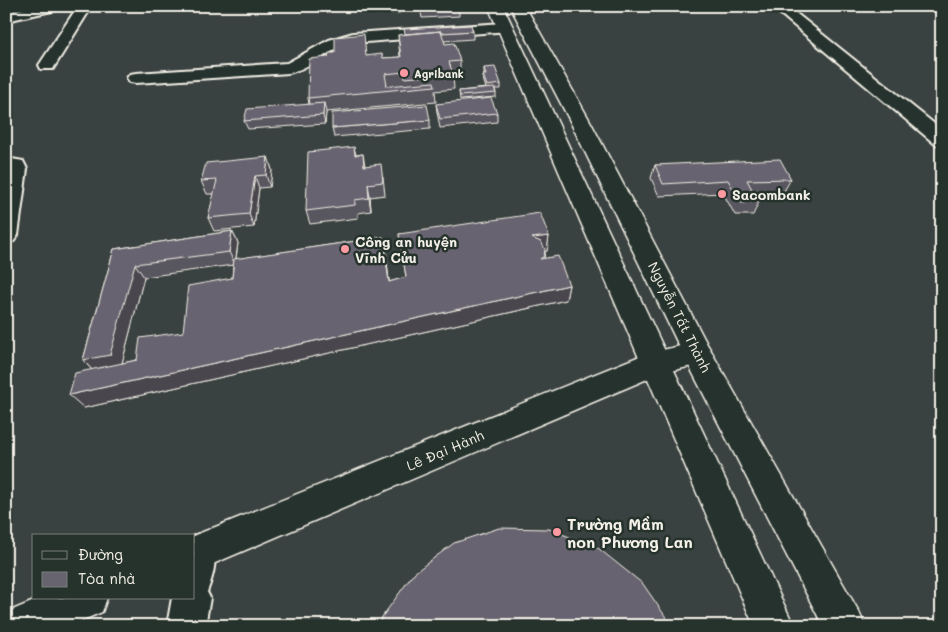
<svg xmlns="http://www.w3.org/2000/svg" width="948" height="632" font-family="Mali,sans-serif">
  <rect width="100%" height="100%" fill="#3a4241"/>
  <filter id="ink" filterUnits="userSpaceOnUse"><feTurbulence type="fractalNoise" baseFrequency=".02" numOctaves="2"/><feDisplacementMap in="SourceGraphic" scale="10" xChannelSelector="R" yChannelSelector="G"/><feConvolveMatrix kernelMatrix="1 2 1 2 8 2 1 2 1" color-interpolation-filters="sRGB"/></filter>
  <g filter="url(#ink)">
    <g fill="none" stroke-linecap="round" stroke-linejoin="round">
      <!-- street casing -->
      <g stroke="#f4f1e8" stroke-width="4">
        <path id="street" d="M35 6H63L61 9 6 21V13Z
          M78 6H92L53 69H41L39 65Z
          M771 6H787L942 130V146L935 144Z
          M504 23 509 25 512 28 509 31 353 43C330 48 313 67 289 73L136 83 130 82 127 78 130 74 136 73 287 63 329 40 353 33Z
          M6 158 23 161 27 169 18 235 14 241 6 243Z
          M198 534 211 539C218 557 214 574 207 592L210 598 205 626H167L172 598H194V536Z"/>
      </g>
      <!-- secondary casing -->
      <g stroke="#f4f1e8" stroke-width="3">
        <path id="secondary" d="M698 342 708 346 713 354 708 362 659 374 194 572 193 536 645 354Z
          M41 598H107L102 612 69 626H6L8 612Z"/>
      </g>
      <!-- primary casing -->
      <g stroke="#f4f1e8" stroke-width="3">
        <path id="primary" d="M488 6H503L794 626H754Z
          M510 6H525L590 121 708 346 859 612 865 626H823L683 354 570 121Z"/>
      </g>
      <!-- street -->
      <use href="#street" fill="#26332d" fill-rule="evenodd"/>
      <!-- secondary -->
      <use href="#secondary" fill="#26332d" fill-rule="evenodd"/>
      <!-- primary -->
      <use href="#primary" fill="#26332d" fill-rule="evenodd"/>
    </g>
    <!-- wall -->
    <path fill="#59565f" stroke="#f4f1e8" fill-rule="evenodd" d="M347 6H400V13L377 14 376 8 348 10Z
      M420 6H459V16L422 18Z
      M473 31V39L444 41 445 44 460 61V76H453L454 89 435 91 436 102 326 112 325 124 248 129 244 121 309 104 308 98 328 57 335 53 366 56 383 58 400 57 398 35Z
      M484 68 501 84V89H495L496 93V97L460 100 459 91 486 88 483 79V75H484Z
      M436 104 497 113V122L440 128 437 112Z
      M430 120V129L334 137 332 128Z
      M354 147 356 155 363 154 365 166 383 177 385 195 370 197 371 211 358 213V218L310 224 306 211Z
      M268 157 272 170 270 187 259 188 254 227 214 231 208 218 214 194H207L201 181Z
      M655 165 791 179 784 191 754 192 759 202 753 215H735L723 193 659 196 651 178Z
      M232 231 238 243 236 259 383 237 389 282 406 277 399 234 549 236 547 251 545 252 544 258 569 285 566 300 84 408 92 370 83 360 114 249ZM233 265 232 278 183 332 137 360 122 363 144 277Z"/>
    <!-- shaded-wall -->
    <path fill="#49464e" stroke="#f4f1e8" d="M324 103 326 112 325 124 323 115Z
      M268 157 272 170 270 187 266 175Z
      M255 176 259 188 254 227 249 214Z
      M368 184 370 197 371 211 369 198Z
      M232 231 238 243 235 264 229 252Z
      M549 236 547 251 545 252 543 264 532 238Z
      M383 237 386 252 391 298 389 282Z
      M135 264 144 277 121 367 94 372 83 360Z
      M569 285 566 300 84 408 69 395Z"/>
    <!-- building -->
    <path fill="#68646f" stroke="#f4f1e8" d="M420 6H459V8L421 10Z
      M471 25 473 31 441 33V31L405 34 404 29Z
      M441 31 445 44 454 43 460 61 449 62 453 74 405 78 404 72 385 74 387 86 434 82 435 86 308 98 309 59 328 57 329 53H335V37L364 34 366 56 382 54 383 58 401 57 398 35Z
      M495 67 501 84 487 86 483 75H486L484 68Z
      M494 88 496 93 460 96 459 91Z
      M491 98 497 113 440 119 436 104Z
      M324 103 323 115 244 121 247 109Z
      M427 105 430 120 332 128V113Z
      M354 147 355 155 363 154 364 166 381 164 383 182 368 184 369 198 355 200V205L306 211 308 152Z
      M268 157 266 175 255 176 249 214 208 218 217 180 201 181 206 163Z
      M780 159 791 179 747 180 759 202 741 203 728 180 663 184 655 165Z
      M540 213 549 236 532 238 541 242 545 249 544 256 540 259 558 256 569 285 69 395 75 373 137 360 140 338 183 332 188 286 232 278 234 259 383 237 389 282 406 277 399 234Z
      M232 231 229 252 135 264 110 355 83 360 114 249Z
      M499 528 549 529 598 548 643 584 672 626H378L382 617 414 573 454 543Z"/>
  </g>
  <!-- markers -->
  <g fill="#ff9aa2" stroke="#26332d" stroke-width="2">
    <circle cx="404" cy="73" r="5"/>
    <circle cx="722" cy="194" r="5"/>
    <circle cx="345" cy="249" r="5"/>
    <circle cx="557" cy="532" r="5"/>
  </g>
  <g text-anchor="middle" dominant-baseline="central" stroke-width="5" stroke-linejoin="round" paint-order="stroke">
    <!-- far-poi labels -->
    <g font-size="11" font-weight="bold" fill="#f4f1e8" stroke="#26332d" text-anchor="start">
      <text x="414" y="73">Agribank</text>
    </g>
    <!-- poi labels -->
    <g font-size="14" font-weight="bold" fill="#f4f1e8" stroke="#26332d" text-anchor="start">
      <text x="732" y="194">Sacombank</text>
      <text x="355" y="241">Công an huyện<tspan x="355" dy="16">Vĩnh Cửu</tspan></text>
    </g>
    <!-- street labels -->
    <g font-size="14" fill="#f4f1e8" stroke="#26332d">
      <text transform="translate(680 317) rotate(63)">Nguyễn Tất Thành</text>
      <text transform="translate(445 450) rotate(-23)">Lê Đại Hành</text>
    </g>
    <!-- near-poi labels -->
    <g font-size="16" font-weight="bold" fill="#f4f1e8" stroke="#26332d" text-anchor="start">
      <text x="567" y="523">Trường Mầm<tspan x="567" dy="18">non Phương Lan</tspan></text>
    </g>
  </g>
  <!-- margin -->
  <rect width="948" height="632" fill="none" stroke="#26332d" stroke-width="25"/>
  <rect x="12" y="12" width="923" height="607" fill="none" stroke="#f4f1e8" stroke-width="2" filter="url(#ink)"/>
  <!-- legend -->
  <rect x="32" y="534" width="162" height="65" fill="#26332d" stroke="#787f78"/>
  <rect x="42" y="551" width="25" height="8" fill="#26332d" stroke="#787f78"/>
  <text x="78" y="560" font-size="15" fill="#f4f1e8">Đường</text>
  <rect x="42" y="572" width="25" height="15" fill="#68646f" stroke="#787f78"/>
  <text x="78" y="584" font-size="15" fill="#f4f1e8">Tòa nhà</text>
</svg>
